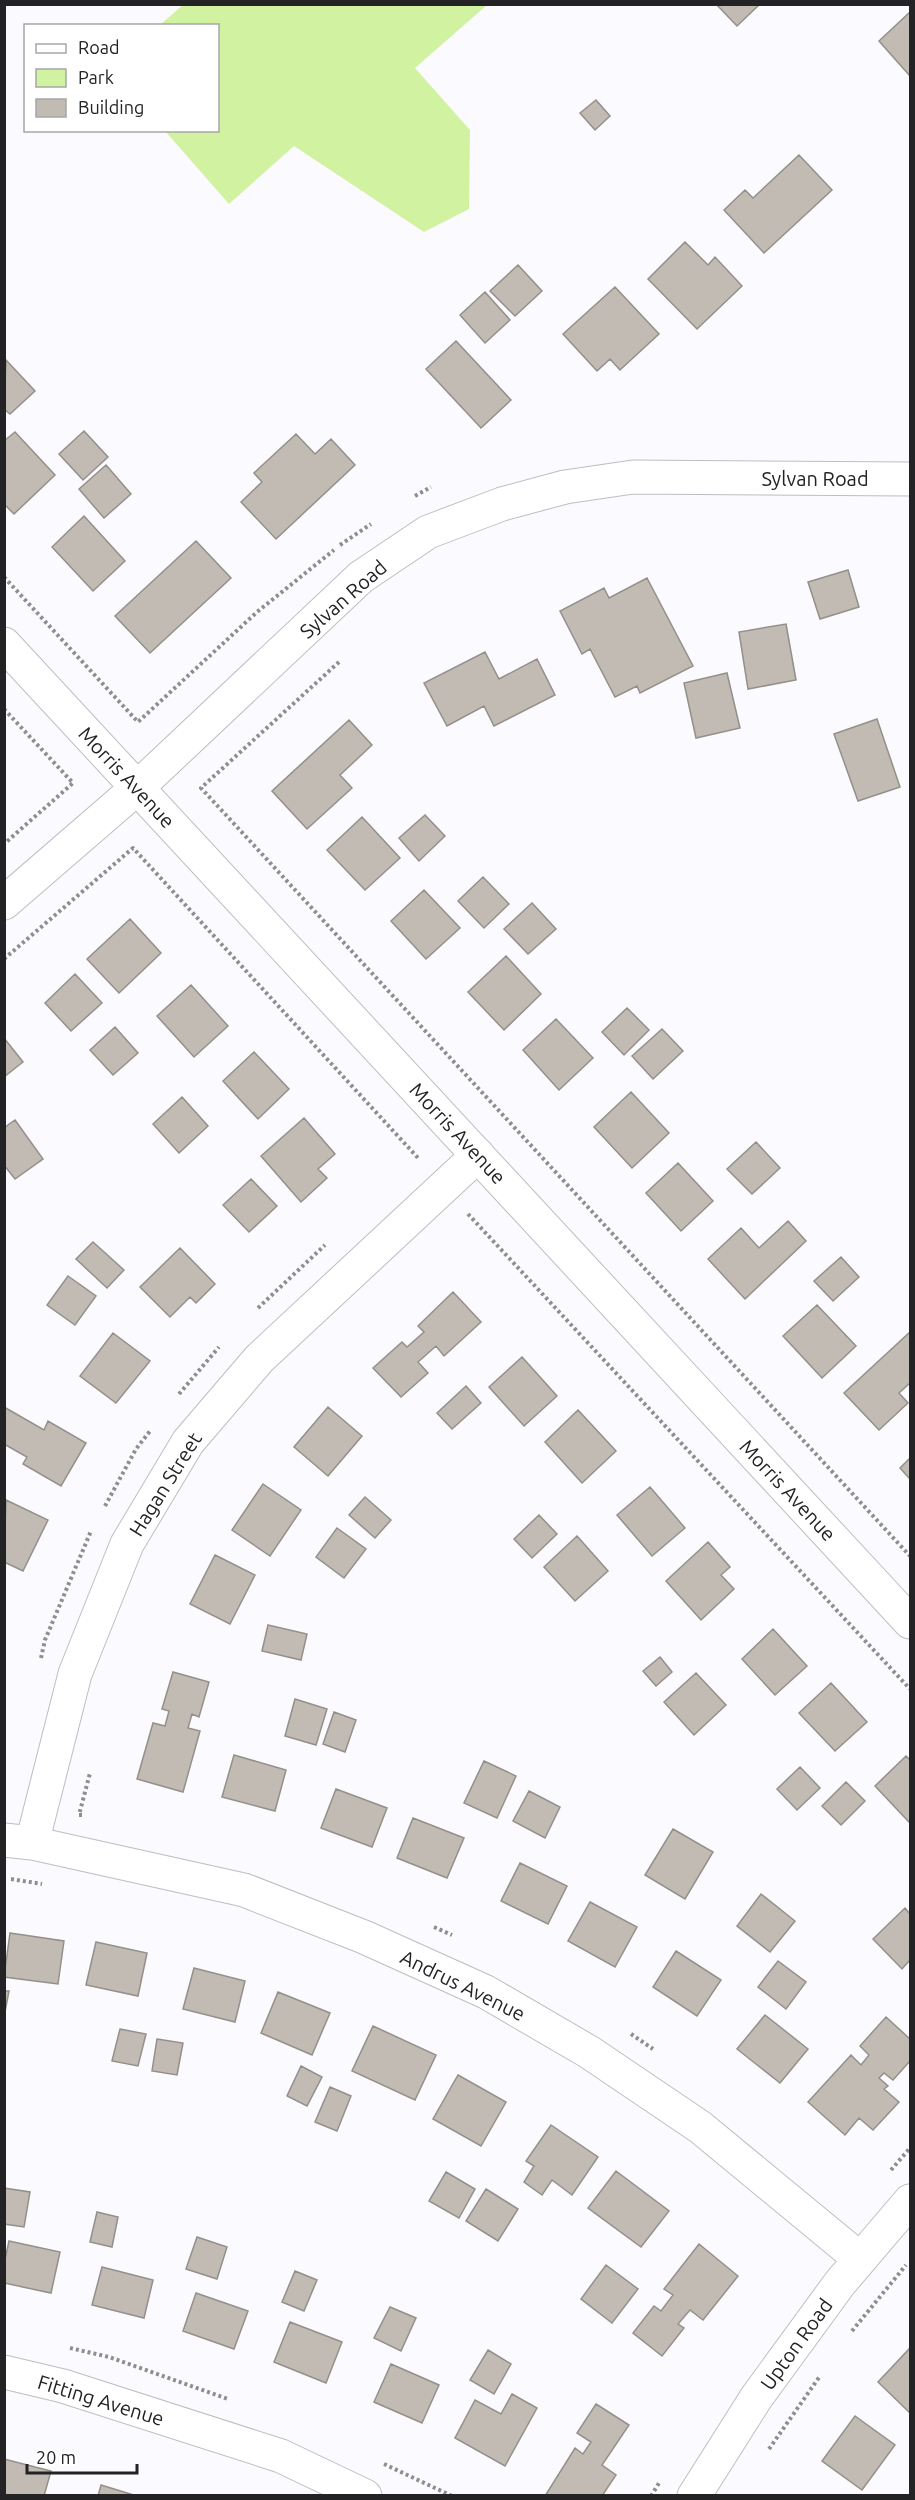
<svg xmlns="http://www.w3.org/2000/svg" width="915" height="2500" font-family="Ubuntu,sans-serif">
  <rect width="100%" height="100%" fill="#fbfafe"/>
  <!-- green -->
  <path fill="#d1f2a1" d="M184 4 487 5 415 68 470 130 469 209 424 232 294 146 229 204 165 131 218 130V26L160 25Z"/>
  <!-- building -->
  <path fill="#c1bbb4" stroke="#948f89" stroke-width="1.5" d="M716 4H760L737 26Z
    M910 12V76L879 41Z
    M596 100 610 116 595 130 580 113Z
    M799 155 832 190 764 253 724 210 745 190 753 198Z
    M685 242 708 265 715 257 742 286 697 329 648 279Z
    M518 265 542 291 515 316 490 291Z
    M615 287 659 334 620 370 610 359 597 371 563 334Z
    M485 292 510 320 485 343 460 315Z
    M456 341 511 400 481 428 426 369Z
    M6 360 35 391 10 414 4 409Z
    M84 431 108 457 83 480 59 454Z
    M15 432 55 475 14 514 4 504V441Z
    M296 434 315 454 331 439 355 465 276 539 241 502 262 482 254 473Z
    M106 465 131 494 104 518 79 489Z
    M84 516 125 561 93 591 52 547Z
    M196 541 231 578 150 653 115 616Z
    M848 570 859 607 820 619 808 582Z
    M647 578 693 666 640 693 637 686 615 697 590 649 582 654 560 611 604 588 609 598Z
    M786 624 796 680 748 689 739 632Z
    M485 652 499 679 537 659 555 695 494 726 484 706 447 726 424 683Z
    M727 673 740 728 696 738 684 683Z
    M877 719 900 787 858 801 834 734Z
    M349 720 372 745 340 775 352 788 307 829 272 791Z
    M425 815 445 836 419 861 399 838Z
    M362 817 400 858 365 890 327 850Z
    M483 877 509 904 484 928 458 901Z
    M424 890 460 928 426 959 391 921Z
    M532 903 556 929 528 954 504 929Z
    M130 919 161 953 119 993 87 959Z
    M506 956 541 994 504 1030 468 992Z
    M75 974 102 1003 71 1031 45 1003Z
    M191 985 228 1026 194 1057 157 1016Z
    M627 1008 649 1030 624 1055 602 1032Z
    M556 1019 593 1058 559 1090 523 1050Z
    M115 1027 138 1053 113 1075 90 1050Z
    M662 1029 683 1051 653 1079 632 1056Z
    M4 1038 23 1062 4 1077Z
    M254 1052 289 1089 258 1119 223 1081Z
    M631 1092 669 1133 632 1168 594 1127Z
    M182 1097 208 1126 179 1153 153 1124Z
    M304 1118 335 1154 318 1169 327 1178 301 1202 261 1156Z
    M15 1120 43 1159 15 1179 4 1165V1128Z
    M756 1142 780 1168 752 1194 727 1169Z
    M678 1163 713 1201 681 1231 646 1193Z
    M251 1179 277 1206 249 1232 223 1205Z
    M788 1221 806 1241 745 1299 708 1259 741 1228 759 1248Z
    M93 1242 124 1270 107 1288 76 1259Z
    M180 1248 215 1284 196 1303 190 1297 170 1317 140 1287Z
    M841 1257 859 1277 833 1301 814 1281Z
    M68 1276 96 1296 75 1325 47 1305Z
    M453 1292 481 1322 444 1356 436 1346 418 1362 428 1373 401 1397 373 1368 402 1342 407 1347 424 1332 418 1326Z
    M817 1305 856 1346 822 1378 783 1336Z
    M910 1332V1383L899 1393 908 1403 879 1430 844 1393Z
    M113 1333 150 1361 116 1403 80 1376Z
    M522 1357 557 1396 524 1426 489 1387Z
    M466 1386 481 1403 452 1429 437 1413Z
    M4 1407 44 1430 48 1421 86 1443 61 1486 23 1464 27 1457 4 1444Z
    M328 1407 362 1436 328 1476 294 1447Z
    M578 1410 616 1451 582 1483 545 1442Z
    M910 1458V1479L900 1468Z
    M263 1484 301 1510 270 1556 232 1530Z
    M650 1487 685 1528 652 1556 617 1515Z
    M365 1497 391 1520 375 1538 349 1515Z
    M6 1500 48 1520 23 1571 4 1562Z
    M539 1515 557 1534 532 1558 514 1539Z
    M337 1528 366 1549 344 1578 316 1557Z
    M577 1536 608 1571 575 1601 544 1567Z
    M708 1542 730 1567 721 1575 734 1589 701 1620 666 1581Z
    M215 1555 255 1575 230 1624 190 1604Z
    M268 1625 307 1634 301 1660 262 1651Z
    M773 1629 807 1666 775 1695 742 1659Z
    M660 1657 672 1672 656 1686 643 1671Z
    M173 1672 209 1682 199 1717 192 1714 188 1728 200 1731 183 1792 137 1779 153 1723 165 1726 169 1711 162 1709Z
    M696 1673 726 1705 694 1735 664 1702Z
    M831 1683 867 1722 835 1751 799 1713Z
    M295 1699 327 1709 316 1745 285 1736Z
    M334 1712 356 1720 345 1752 323 1744Z
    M234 1755 286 1770 275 1811 222 1797Z
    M906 1756 910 1760V1823L875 1786Z
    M484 1761 516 1776 497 1818 464 1803Z
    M800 1767 820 1788 797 1810 777 1789Z
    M846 1782 865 1801 841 1825 822 1806Z
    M336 1789 387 1808 372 1847 321 1828Z
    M529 1791 560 1807 545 1838 513 1821Z
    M413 1818 464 1838 447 1878 397 1858Z
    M673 1829 713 1852 685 1899 645 1875Z
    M520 1863 567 1886 548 1924 501 1901Z
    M761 1894 795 1921 770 1952 737 1926Z
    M590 1902 637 1927 615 1967 568 1941Z
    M905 1908 910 1914V1960L902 1969 873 1939Z
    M10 1933 64 1941 58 1984 4 1977Z
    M96 1942 147 1953 138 1996 86 1985Z
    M676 1951 721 1980 697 2016 653 1987Z
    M778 1961 806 1982 786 2009 758 1987Z
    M194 1968 245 1981 235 2022 183 2009Z
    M4 1991H9L4 2017Z
    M278 1992 330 2013 312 2055 261 2033Z
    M765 2015 808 2049 780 2083 737 2049Z
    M886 2017 910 2039V2061L893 2080 884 2073 879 2078 888 2086 884 2089 899 2102 873 2130 859 2118 845 2135 808 2102 851 2055 861 2065 869 2055 860 2046Z
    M373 2026 436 2055 415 2100 352 2071Z
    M120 2029 146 2034 138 2066 112 2061Z
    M157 2039 183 2043 177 2075 152 2071Z
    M301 2066 322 2077 307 2106 287 2096Z
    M458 2075 506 2102 481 2146 433 2119Z
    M330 2087 351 2096 337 2131 315 2122Z
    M551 2125 598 2157 572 2195 552 2180 542 2195 524 2182 534 2166 526 2161Z
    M616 2171 669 2211 641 2247 588 2208Z
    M446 2172 475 2189 459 2218 429 2201Z
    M4 2188 30 2192 24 2227 4 2224Z
    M486 2189 518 2209 498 2241 466 2221Z
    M97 2212 118 2217 112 2247 90 2242Z
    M197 2237 227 2247 217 2279 186 2269Z
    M9 2241 60 2252 51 2293 4 2283V2264Z
    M699 2244 738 2276 703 2320 690 2310 678 2324 684 2328 662 2356 633 2333 654 2306 661 2311 673 2295 664 2289Z
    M606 2265 638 2289 612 2323 581 2299Z
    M102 2267 153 2280 144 2318 92 2305Z
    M295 2271 317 2280 304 2311 282 2302Z
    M196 2293 248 2311 234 2349 183 2331Z
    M390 2307 416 2318 401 2351 374 2338Z
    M290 2322 342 2342 326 2383 274 2362Z
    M910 2348V2413L878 2382Z
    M488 2350 511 2364 494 2394 470 2380Z
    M391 2364 439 2385 422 2423 374 2402Z
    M512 2394 537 2408 505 2466 455 2438 475 2400 501 2414Z
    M596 2404 629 2425 602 2465 616 2475 602 2496H545L575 2448 583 2454 591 2442 577 2433Z
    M855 2416 895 2445 862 2490 822 2461Z
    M4 2459 51 2471 44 2496H4Z
    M101 2485 137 2496H98Z"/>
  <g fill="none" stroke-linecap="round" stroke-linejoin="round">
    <!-- minor casing -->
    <g stroke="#bdbdc4" stroke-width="35">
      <path id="minor" d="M4 644 910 1622
        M4 903 137 788 361 577 428 532 502 504 565 487 633 477 910 479
        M4 1840 32 1843 244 1890 364 1937 486 1992 589 2052 700 2127 860 2259
        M32 1843 75 1674 127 1544 188 1442 259 1359 478 1155
        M4 2372 63 2386 281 2456 365 2496
        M694 2496 756 2398 840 2283 910 2201"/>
    </g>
    <!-- path -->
    <path stroke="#8e8d91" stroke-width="4" stroke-dasharray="3 3" stroke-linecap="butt" d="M415 496 431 487
      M340 545 371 524
      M4 577 138 722 257 612 334 550
      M339 662 201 788 910 1556
      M4 709 73 783 4 844
      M4 959 133 848 419 1159
      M468 1214 910 1689
      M258 1308 325 1245
      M179 1394 219 1347
      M105 1506 136 1449 150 1431
      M41 1658 45 1640 91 1531
      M82 1815H79L90 1773
      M11 1879 42 1884
      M434 1927 452 1935
      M631 2034 653 2049
      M891 2170 910 2148
      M852 2331 906 2265
      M70 2348 109 2357 228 2399
      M769 2449 820 2376
      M384 2464 452 2496
      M651 2496 659 2483"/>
    <!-- minor -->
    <use href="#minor" stroke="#fff" stroke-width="33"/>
  </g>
  <g text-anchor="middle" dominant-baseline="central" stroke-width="4.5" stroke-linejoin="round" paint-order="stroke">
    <!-- street labels -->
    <g font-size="20" fill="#232225" stroke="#fff">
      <text x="815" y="478">Sylvan Road</text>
      <text transform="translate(343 599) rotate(-41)">Sylvan Road</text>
      <text transform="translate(127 777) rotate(47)">Morris Avenue</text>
      <text transform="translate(458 1133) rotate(47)">Morris Avenue</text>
      <text transform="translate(165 1484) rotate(-58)">Hagan Street</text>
      <text transform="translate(788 1490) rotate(47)">Morris Avenue</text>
      <text transform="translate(463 1985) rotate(26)">Andrus Avenue</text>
      <text transform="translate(796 2344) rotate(-54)">Upton Road</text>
      <text transform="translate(101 2400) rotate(17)">Fitting Avenue</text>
    </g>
  </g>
  <!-- border -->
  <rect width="915" height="2500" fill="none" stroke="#232225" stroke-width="12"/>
  <!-- legend -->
  <rect x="24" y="24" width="195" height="108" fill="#ffffff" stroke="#a7a7a8" stroke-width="1.5"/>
  <rect x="36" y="44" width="30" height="9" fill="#ffffff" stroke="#a7a7a8" stroke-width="1.5"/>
  <text x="78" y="54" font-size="18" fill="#232225">Road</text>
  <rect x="36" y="69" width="30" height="18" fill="#d1f2a1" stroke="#a7a7a8" stroke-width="1.5"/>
  <text x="78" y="84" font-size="18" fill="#232225">Park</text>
  <rect x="36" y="99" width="30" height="18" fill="#c1bbb4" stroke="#a7a7a8" stroke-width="1.5"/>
  <text x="78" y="114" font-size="18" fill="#232225">Building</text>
  <!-- scale -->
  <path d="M27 2464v9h110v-9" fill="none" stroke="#232225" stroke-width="3"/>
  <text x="36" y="2464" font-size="18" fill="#232225" stroke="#ffffff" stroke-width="4.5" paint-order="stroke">20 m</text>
</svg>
